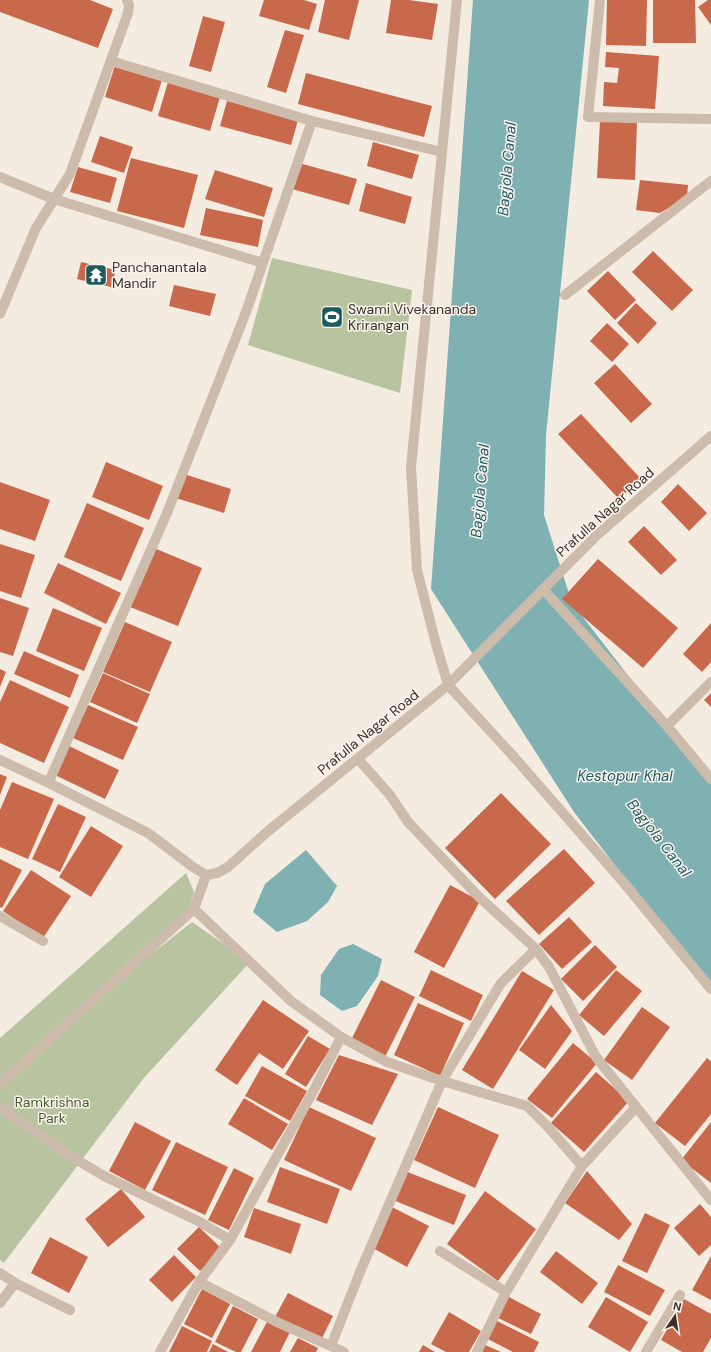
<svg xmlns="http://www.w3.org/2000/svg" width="711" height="1352" font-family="'DM Sans',sans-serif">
  <rect width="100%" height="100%" fill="#f4ebe1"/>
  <!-- green -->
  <path fill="#b8c4a0" d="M272 258 412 290 400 393 248 345Z
    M186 873 194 892 190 906 103 992 192 922 250 962 143 1079 4 1263 0 1260V1038Z"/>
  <!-- water -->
  <path fill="#7fb0b2" d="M473 0H589L546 435 544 515 572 603 711 783V990L574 812 431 589Z
    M306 850 337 886 328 902 307 921 277 932 253 912 265 884Z
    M353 944 382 959 378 976 357 1006 342 1011 320 995 321 975 339 949Z"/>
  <!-- building -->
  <path fill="#c8694b" d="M0 0H90L113 9 98 48 0 12Z
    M264 0H304L317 4 309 30 259 16Z
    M325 0H359L349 40 318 32Z
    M391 0H409L438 4 432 40 386 33Z
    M607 0H647L646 46 606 45Z
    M653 0H695L696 43H653Z
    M708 0H711V25L698 7Z
    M203 16 225 22 211 72 189 66Z
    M285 30 304 35 286 93 267 87Z
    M606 52 659 56 655 109 603 106 604 82 617 83 619 68 605 67Z
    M115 65 162 80 152 112 105 97Z
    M306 73 432 106 424 137 298 104Z
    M168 82 220 97 210 131 158 116Z
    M227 101 298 120 291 145 220 126Z
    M600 121 637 123 635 180 597 178Z
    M100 136 133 147 124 173 91 162Z
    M373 142 419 155 412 179 367 166Z
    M131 158 198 175 184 228 117 211Z
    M299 163 357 179 349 205 292 189Z
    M78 167 117 178 110 203 70 192Z
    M215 170 273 188 264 217 205 199Z
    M640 180 688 185 687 197 660 213 636 210Z
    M366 183 412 197 405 224 359 211Z
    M206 208 263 220 258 247 200 235Z
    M653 251 693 290 672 311 632 272Z
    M81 262 116 270 111 287 77 279Z
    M608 271 636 300 615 320 587 291Z
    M174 285 216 294 210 316 169 306Z
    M636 303 657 323 638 344 617 323Z
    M607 323 629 344 612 362 590 341Z
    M615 364 652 404 631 423 594 383Z
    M581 414 641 479 619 499 558 434Z
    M106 462 163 486 149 520 92 497Z
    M184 474 231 489 224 513 176 498Z
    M0 482 50 500 35 541 0 529Z
    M678 484 707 513 689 531 661 502Z
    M87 503 144 528 121 581 64 557Z
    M644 526 677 560 661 575 628 542Z
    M0 544 35 555 21 598 0 591Z
    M154 548 202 568 178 626 130 607Z
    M598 559 678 628 643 668 562 599Z
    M58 563 121 593 106 624 44 593Z
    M0 598 29 608 13 656 0 652Z
    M53 608 102 628 84 671 36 651Z
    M125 622 172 642 150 692 103 672Z
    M711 623V662L702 672 683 654Z
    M24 651 79 675 70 698 14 674Z
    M0 669 6 672 0 687Z
    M103 673 150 694 137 723 90 702Z
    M10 680 69 707 44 763 0 743V702Z
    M711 693V707L704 700Z
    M88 705 138 727 123 760 73 738Z
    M69 746 119 770 105 799 55 775Z
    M0 774 7 777 0 795Z
    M12 782 54 799 28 859 0 847V810Z
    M501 793 551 844 495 899 445 848Z
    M58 804 86 817 60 872 32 859Z
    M91 826 123 846 91 897 59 877Z
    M564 849 595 883 539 935 506 901Z
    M0 859 22 870 2 908 0 907Z
    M31 870 71 896 43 938 3 911Z
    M450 885 480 901 444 968 414 952Z
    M569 917 592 942 562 969 539 944Z
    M595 945 617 967 583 1001 561 979Z
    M431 970 483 995 471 1021 419 996Z
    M616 970 642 991 604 1036 579 1015Z
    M522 971 554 990 493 1089 462 1070Z
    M381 980 415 997 385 1057 351 1040Z
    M263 1000 309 1031 283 1069 259 1053 237 1085 215 1070Z
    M418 1003 464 1023 440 1076 394 1055Z
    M551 1005 572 1031 545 1069 519 1050Z
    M642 1007 670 1027 632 1080 604 1060Z
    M308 1036 330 1049 306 1087 285 1074Z
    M573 1043 597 1063 552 1118 527 1099Z
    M339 1055 398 1074 372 1125 316 1100Z
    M707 1058 711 1061V1114L685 1146 655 1123Z
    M262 1066 307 1091 290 1121 245 1096Z
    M596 1072 629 1101 584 1152 551 1123Z
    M244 1098 288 1124 272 1150 228 1124Z
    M309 1107 376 1138 351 1191 284 1160Z
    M438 1107 499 1135 475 1188 414 1160Z
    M135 1122 171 1141 145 1190 109 1171Z
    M711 1122V1183L681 1160Z
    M176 1142 228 1167 205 1215 152 1190Z
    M280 1167 340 1189 327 1224 267 1202Z
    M234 1168 254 1178 229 1230 208 1220Z
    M405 1171 466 1195 454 1225 393 1200Z
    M587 1171 632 1224 619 1240 565 1203Z
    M121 1189 145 1217 108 1247 85 1219Z
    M485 1191 536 1229 498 1281 447 1244Z
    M700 1204 711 1217V1245L699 1256 674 1228Z
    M392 1207 429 1226 407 1267 371 1247Z
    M254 1208 301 1224 291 1254 244 1237Z
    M645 1213 670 1225 647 1273 622 1261Z
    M199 1227 222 1249 200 1271 177 1249Z
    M50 1237 88 1257 69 1293 31 1273Z
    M556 1251 598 1283 582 1304 540 1272Z
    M174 1255 196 1277 172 1302 149 1280Z
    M711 1256V1300L692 1290Z
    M618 1265 665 1290 650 1316 604 1292Z
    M202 1289 230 1304 212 1338 184 1324Z
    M288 1293 333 1316 321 1340 275 1317Z
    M507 1296 541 1314 531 1334 496 1317Z
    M606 1297 648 1322 630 1352 588 1327Z
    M684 1299 711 1314V1338L703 1352H682L661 1340Z
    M233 1306 258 1319 241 1352H236L215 1342Z
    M449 1312 481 1331 469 1352H446L431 1344Z
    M268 1320 290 1332 280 1352H251Z
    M495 1320 539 1342 534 1352H513L486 1338Z
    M182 1326 212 1341 207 1352H169Z
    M298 1338 318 1348 316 1352H290Z
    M213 1344 228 1352H209Z
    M423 1345 435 1352H419Z
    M485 1345 501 1352H481Z"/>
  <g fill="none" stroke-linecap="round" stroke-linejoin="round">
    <!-- minor -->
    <path stroke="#cdbbac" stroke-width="10" d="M457 0 411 467 417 570 436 644 448 685 514 757 624 883 711 989
      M600 0 588 117 711 119
      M111 61 312 121 442 152
      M0 177 54 199 263 263
      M565 295 711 181
      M0 314 36 228 70 174 128 13 129 5 127 0
      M543 589 667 726 711 779
      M667 726 711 682
      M358 759 390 795 408 822 479 897 536 949 549 967 596 1057 711 1200
      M47 782 51 777 167 513 246 312 312 121
      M194 909 291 1001 341 1037 387 1062 442 1081 527 1106 548 1127 582 1166
      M0 916 43 941
      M0 1084 194 909 206 875
      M0 1107 67 1154 104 1176 200 1222 230 1240
      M440 1251 506 1292
      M0 1273 15 1283 70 1310
      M199 1282 279 1323 344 1352
      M0 1303 15 1283
      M331 1346 360 1272 442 1081 501 983 536 949
      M160 1352 199 1282 230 1240 315 1088 341 1037
      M477 1352 506 1292 582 1166 636 1107
      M646 1352 680 1295"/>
    <!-- tertiary -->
    <path stroke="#cdbbac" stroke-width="10" d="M0 760 47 782 148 833 193 867 206 875 217 873 228 867 267 832 448 685 596 536 711 436"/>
  </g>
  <!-- icons -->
  <defs>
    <g id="temple-square" transform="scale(1.15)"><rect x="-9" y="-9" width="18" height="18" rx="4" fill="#1f5a5e" stroke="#fbf5ee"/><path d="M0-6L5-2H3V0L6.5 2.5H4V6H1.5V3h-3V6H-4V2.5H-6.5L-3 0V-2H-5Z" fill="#fff"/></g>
    <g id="stadium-square" transform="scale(1.15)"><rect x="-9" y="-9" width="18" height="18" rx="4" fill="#1f5a5e" stroke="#fbf5ee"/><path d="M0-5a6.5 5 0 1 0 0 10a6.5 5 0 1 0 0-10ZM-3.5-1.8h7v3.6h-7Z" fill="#fff"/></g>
  </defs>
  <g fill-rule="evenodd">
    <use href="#temple-square" x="96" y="275"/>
    <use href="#stadium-square" x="332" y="317"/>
  </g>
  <g text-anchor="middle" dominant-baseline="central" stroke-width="3" stroke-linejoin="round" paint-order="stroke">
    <!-- poi labels -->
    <g font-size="14" fill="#3b302b" stroke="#fbf5ee" text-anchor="start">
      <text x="112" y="267">Panchanantala<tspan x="112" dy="16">Mandir</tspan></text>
      <text x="348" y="309">Swami Vivekananda<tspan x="348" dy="16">Krirangan</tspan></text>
    </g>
    <!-- street labels -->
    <g font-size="14" fill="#3b302b" stroke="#fbf5ee">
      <text transform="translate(605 512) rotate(-42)">Prafulla Nagar Road</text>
      <text transform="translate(368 732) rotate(-39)">Prafulla Nagar Road</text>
    </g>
    <!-- park labels -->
    <g font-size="14" fill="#4a5a2e" stroke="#fbf5ee">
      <text x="52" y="1102">Ramkrishna<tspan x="52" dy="16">Park</tspan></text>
    </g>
    <!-- water labels -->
    <g font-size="15" font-style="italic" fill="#1f5a5e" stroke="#fbf5ee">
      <text transform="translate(507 169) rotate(-85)">Bagjola Canal</text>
      <text transform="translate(480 491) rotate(-85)">Bagjola Canal</text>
      <text x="625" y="776">Kestopur Khal</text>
      <text transform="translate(659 838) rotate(52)">Bagjola Canal</text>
    </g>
  </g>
  <!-- north arrow -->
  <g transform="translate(675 1316) rotate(13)" stroke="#fbf5ee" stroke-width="3" paint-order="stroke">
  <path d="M0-3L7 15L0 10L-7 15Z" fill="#3b302b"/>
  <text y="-6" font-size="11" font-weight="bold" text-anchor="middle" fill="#3b302b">N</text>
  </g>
</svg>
